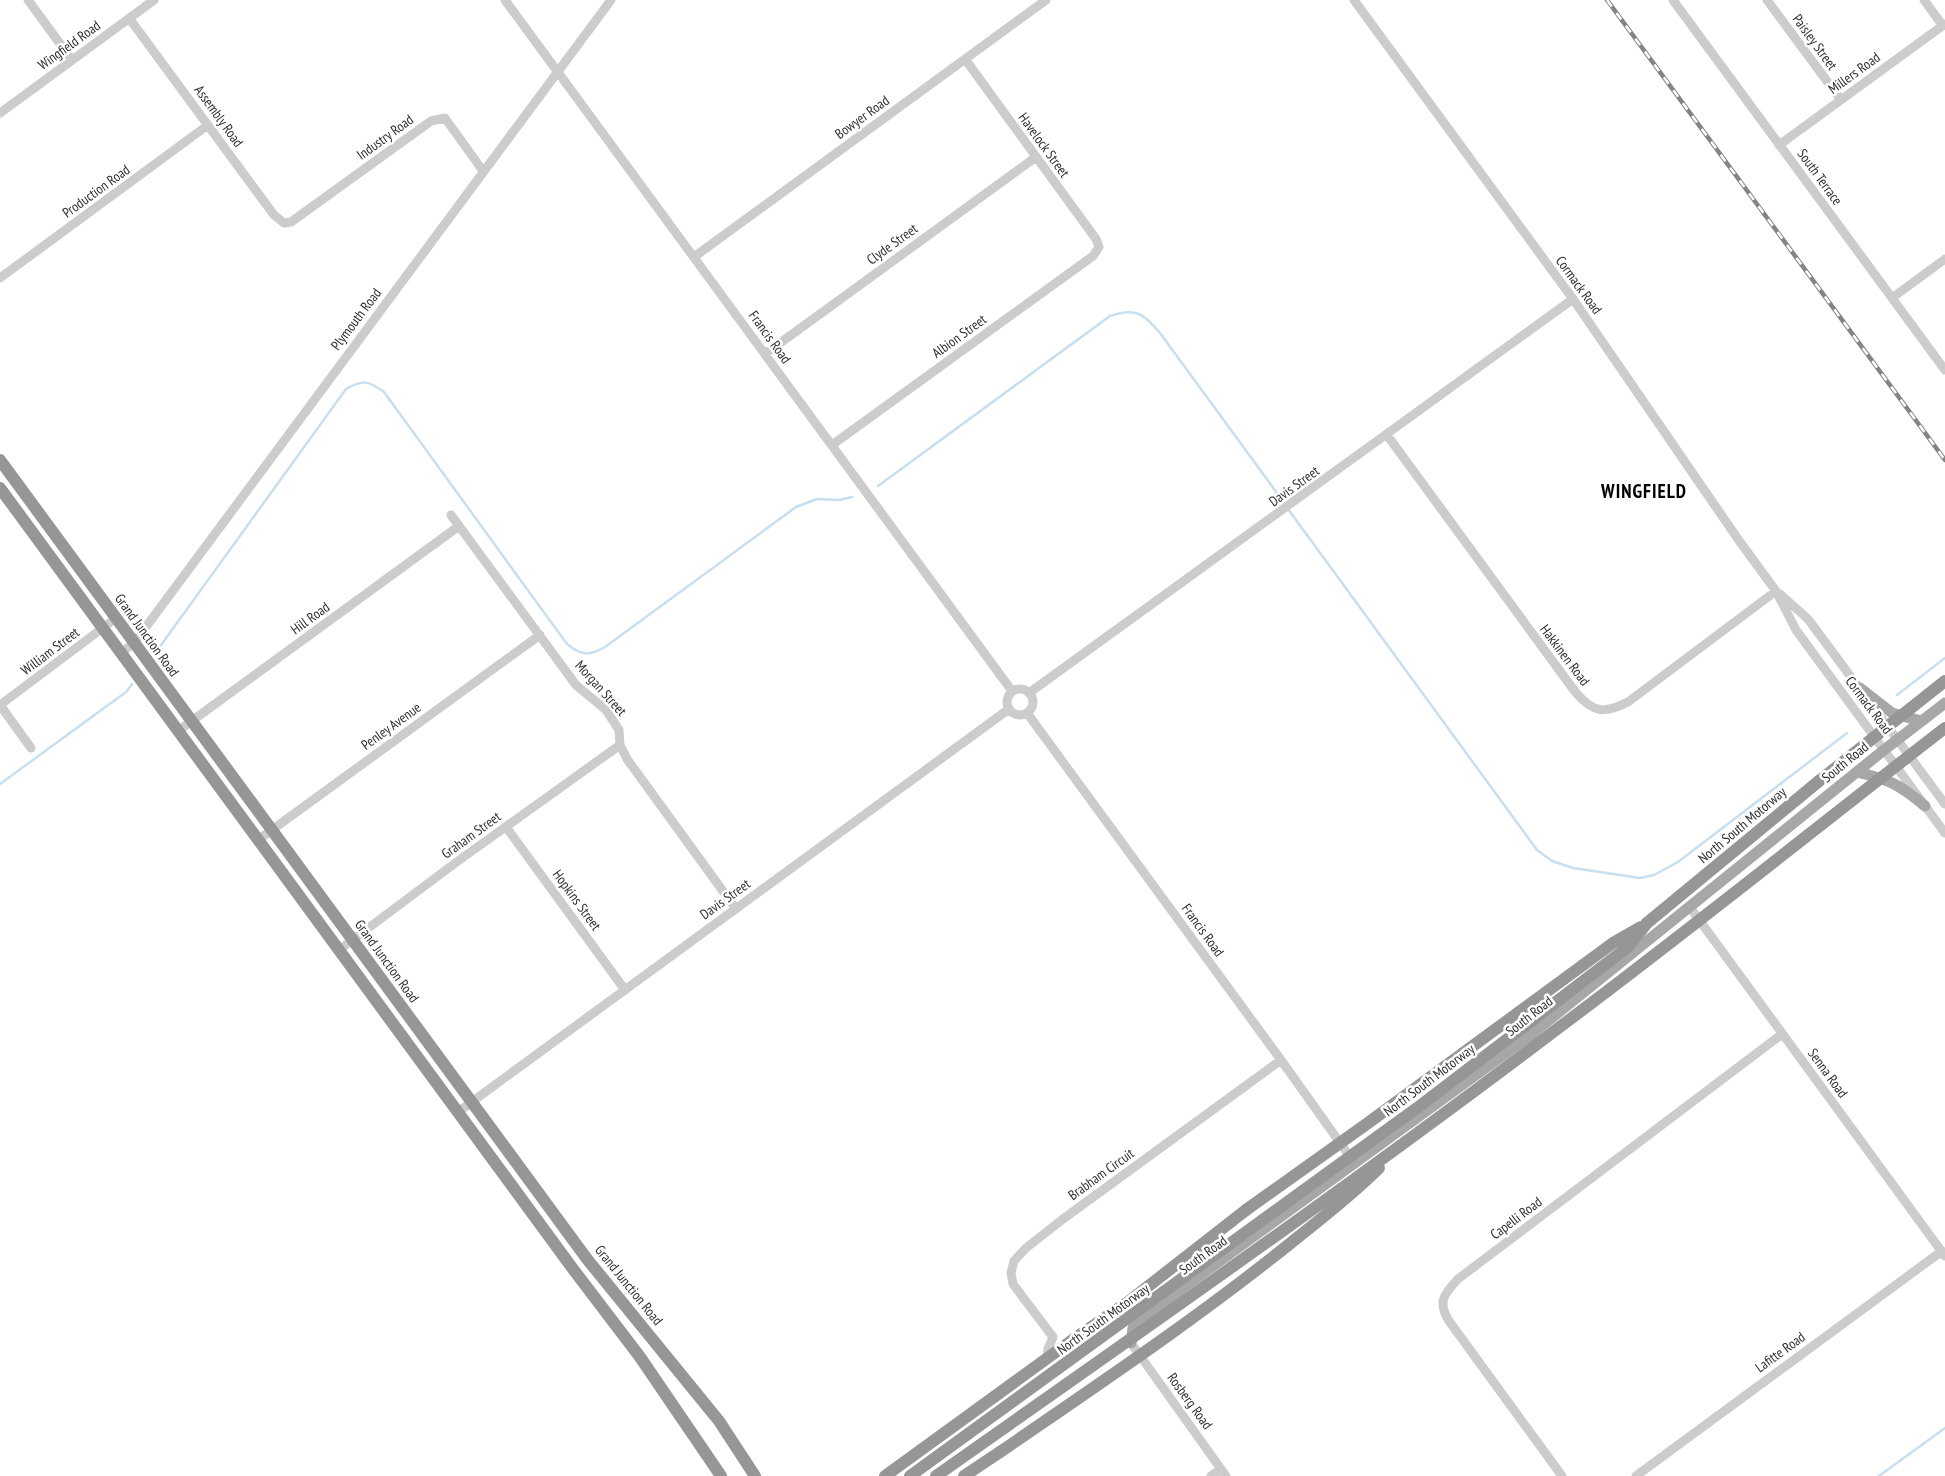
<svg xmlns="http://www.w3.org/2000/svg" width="1945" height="1476" font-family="'PT Sans Narrow',sans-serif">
  <rect width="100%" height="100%" fill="#fff"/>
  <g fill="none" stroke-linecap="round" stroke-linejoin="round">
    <!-- stream -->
    <path stroke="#c7dfee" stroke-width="2.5" d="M878 486 1110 316C1136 307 1144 314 1160 333L1285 504
      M1288 509 1537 850 1552 861 1573 868 1640 878 1654 875 1678 862 1847 733
      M156 652 346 389C363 379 369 381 384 392L567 644C582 656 589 656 605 647L796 507 817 499 839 500 852 497
      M1897 695 1945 658
      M0 784 126 692 132 684
      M1879 1476 1945 1428"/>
    <!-- minor -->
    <path stroke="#ccc" stroke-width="9" d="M28 0 72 60
      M505 0 1012 691
      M1354 0 1573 299 1740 542 1776 591 1796 630 1945 833
      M1673 0 1945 370
      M1767 0 1841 100
      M1924 0 1943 26
      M129 18 274 215 284 223 291 222 431 121 445 118 483 171
      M0 113 154 0
      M1779 145 1945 24
      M694 257 1046 0
      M0 278 208 125
      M1892 298 1945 259
      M765 354 1036 157
      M1387 435 1576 693C1594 713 1604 714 1628 702L1776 591
      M832 445 1093 256 1099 247 1096 239 965 59
      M451 515 576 685 606 710 619 730 620 745 627 759 736 909
      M1780 594 1808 619 1945 804
      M121 653 134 643 611 0
      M1007 702a13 13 0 1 1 26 0a13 13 0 1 1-26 0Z
      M1029 693 1573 299
      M0 705 116 618
      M0 705 31 748
      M1027 713 1281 1060 1353 1161
      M178 731 459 526
      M506 827 625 990
      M258 840 540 635
      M1689 906 1945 1256
      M339 950 458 861 620 745
      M458 1112 1009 709
      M1053 1337 1013 1284 1011 1273 1014 1261 1026 1248 1063 1219 1281 1060
      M1131 1343 1226 1476
      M1047 1358 1048 1349 1053 1337
      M1211 1476 1221 1469
      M1562 1476 1449 1321C1437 1302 1444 1294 1458 1279L1782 1034
      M1636 1476 1942 1251"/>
    <!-- major -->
    <path stroke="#a7a7a7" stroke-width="11" d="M1860 688 1892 713 1921 721
      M1857 772C1890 780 1899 784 1925 806
      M1131 1343 1133 1328 1140 1319 1528 1037 1884 750 1945 703"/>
    <!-- highway -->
    <path stroke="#969696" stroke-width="12" d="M0 460 587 1259 719 1421 755 1476
      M0 488 573 1269 640 1357 721 1476
      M1647 923 1819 781
      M885 1476 1071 1341 1128 1302 1246 1210
      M964 1476 1000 1452"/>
    <!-- rail casing -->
    <g stroke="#848484" stroke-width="4.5">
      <path id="rail" d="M1607 0 1945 460"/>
    </g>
    <!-- rail -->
    <use href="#rail" stroke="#fff" stroke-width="2.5" stroke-dasharray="8" stroke-linecap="butt"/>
    <!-- highway-bridge -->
    <path stroke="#969696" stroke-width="12" d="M1819 781 1945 681
      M1246 1210 1368 1123 1613 943 1641 927
      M1000 1452C1099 1384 1199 1317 1292 1242 1322 1218 1352 1195 1379 1168
      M910 1476 1421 1105 1628 947 1647 923
      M936 1476C1146 1328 1357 1181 1561 1026 1691 929 1817 827 1945 728"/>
  </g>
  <g text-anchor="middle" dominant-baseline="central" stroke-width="5" stroke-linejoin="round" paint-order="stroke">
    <!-- street labels -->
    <g font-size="14" fill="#2f2f2f" stroke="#fff">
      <text transform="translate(1815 42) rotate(54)">Paisley Street</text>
      <text transform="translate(69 45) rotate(-36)">Wingfield Road</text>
      <text transform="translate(1854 73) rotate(-36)">Millers Road</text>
      <text transform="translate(219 116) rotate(54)">Assembly Road</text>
      <text transform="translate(862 117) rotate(-36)">Bowyer Road</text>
      <text transform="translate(385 137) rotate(-36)">Industry Road</text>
      <text transform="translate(1044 145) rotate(54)">Havelock Street</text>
      <text transform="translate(1820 177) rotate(54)">South Terrace</text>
      <text transform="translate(96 191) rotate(-36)">Production Road</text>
      <text transform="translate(892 244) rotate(-36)">Clyde Street</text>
      <text transform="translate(1579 285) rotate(54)">Cormack Road</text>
      <text transform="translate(356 319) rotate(-53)">Plymouth Road</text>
      <text transform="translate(959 336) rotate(-36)">Albion Street</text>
      <text transform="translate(770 337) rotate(54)">Francis Road</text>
      <text transform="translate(1294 486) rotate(-36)">Davis Street</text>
      <text transform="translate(310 618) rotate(-36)">Hill Road</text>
      <text transform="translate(147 635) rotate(54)">Grand Junction Road</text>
      <text transform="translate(50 651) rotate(-37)">William Street</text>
      <text transform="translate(1565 655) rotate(53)">Hakkinen Road</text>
      <text transform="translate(601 688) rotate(48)">Morgan Street</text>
      <text transform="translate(1869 705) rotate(53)">Cormack Road</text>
      <text transform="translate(391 726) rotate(-36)">Penley Avenue</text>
      <text transform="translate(1845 762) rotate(-39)">South Road</text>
      <text transform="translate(1742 825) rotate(-40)">North South Motorway</text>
      <text transform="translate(471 835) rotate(-36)">Graham Street</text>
      <text transform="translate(725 899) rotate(-36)">Davis Street</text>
      <text transform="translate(577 900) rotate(54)">Hopkins Street</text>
      <text transform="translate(1203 930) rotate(54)">Francis Road</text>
      <text transform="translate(387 961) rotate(54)">Grand Junction Road</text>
      <text transform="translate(1529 1016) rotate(-38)">South Road</text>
      <text transform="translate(1828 1073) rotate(54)">Senna Road</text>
      <text transform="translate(1429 1080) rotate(-37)">North South Motorway</text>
      <text transform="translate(1101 1174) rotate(-36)">Brabham Circuit</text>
      <text transform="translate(1516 1218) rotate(-37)">Capelli Road</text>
      <text transform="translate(1203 1255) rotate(-36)">South Road</text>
      <text transform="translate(629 1285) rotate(51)">Grand Junction Road</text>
      <text transform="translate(1103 1319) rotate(-36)">North South Motorway</text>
      <text transform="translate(1780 1352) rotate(-36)">Lafitte Road</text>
      <text transform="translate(1190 1401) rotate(54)">Rosberg Road</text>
    </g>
    <!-- district labels -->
    <g font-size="19" font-weight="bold" letter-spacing="1" fill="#000" stroke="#fff">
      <text x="1644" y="491">WINGFIELD</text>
    </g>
  </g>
</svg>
